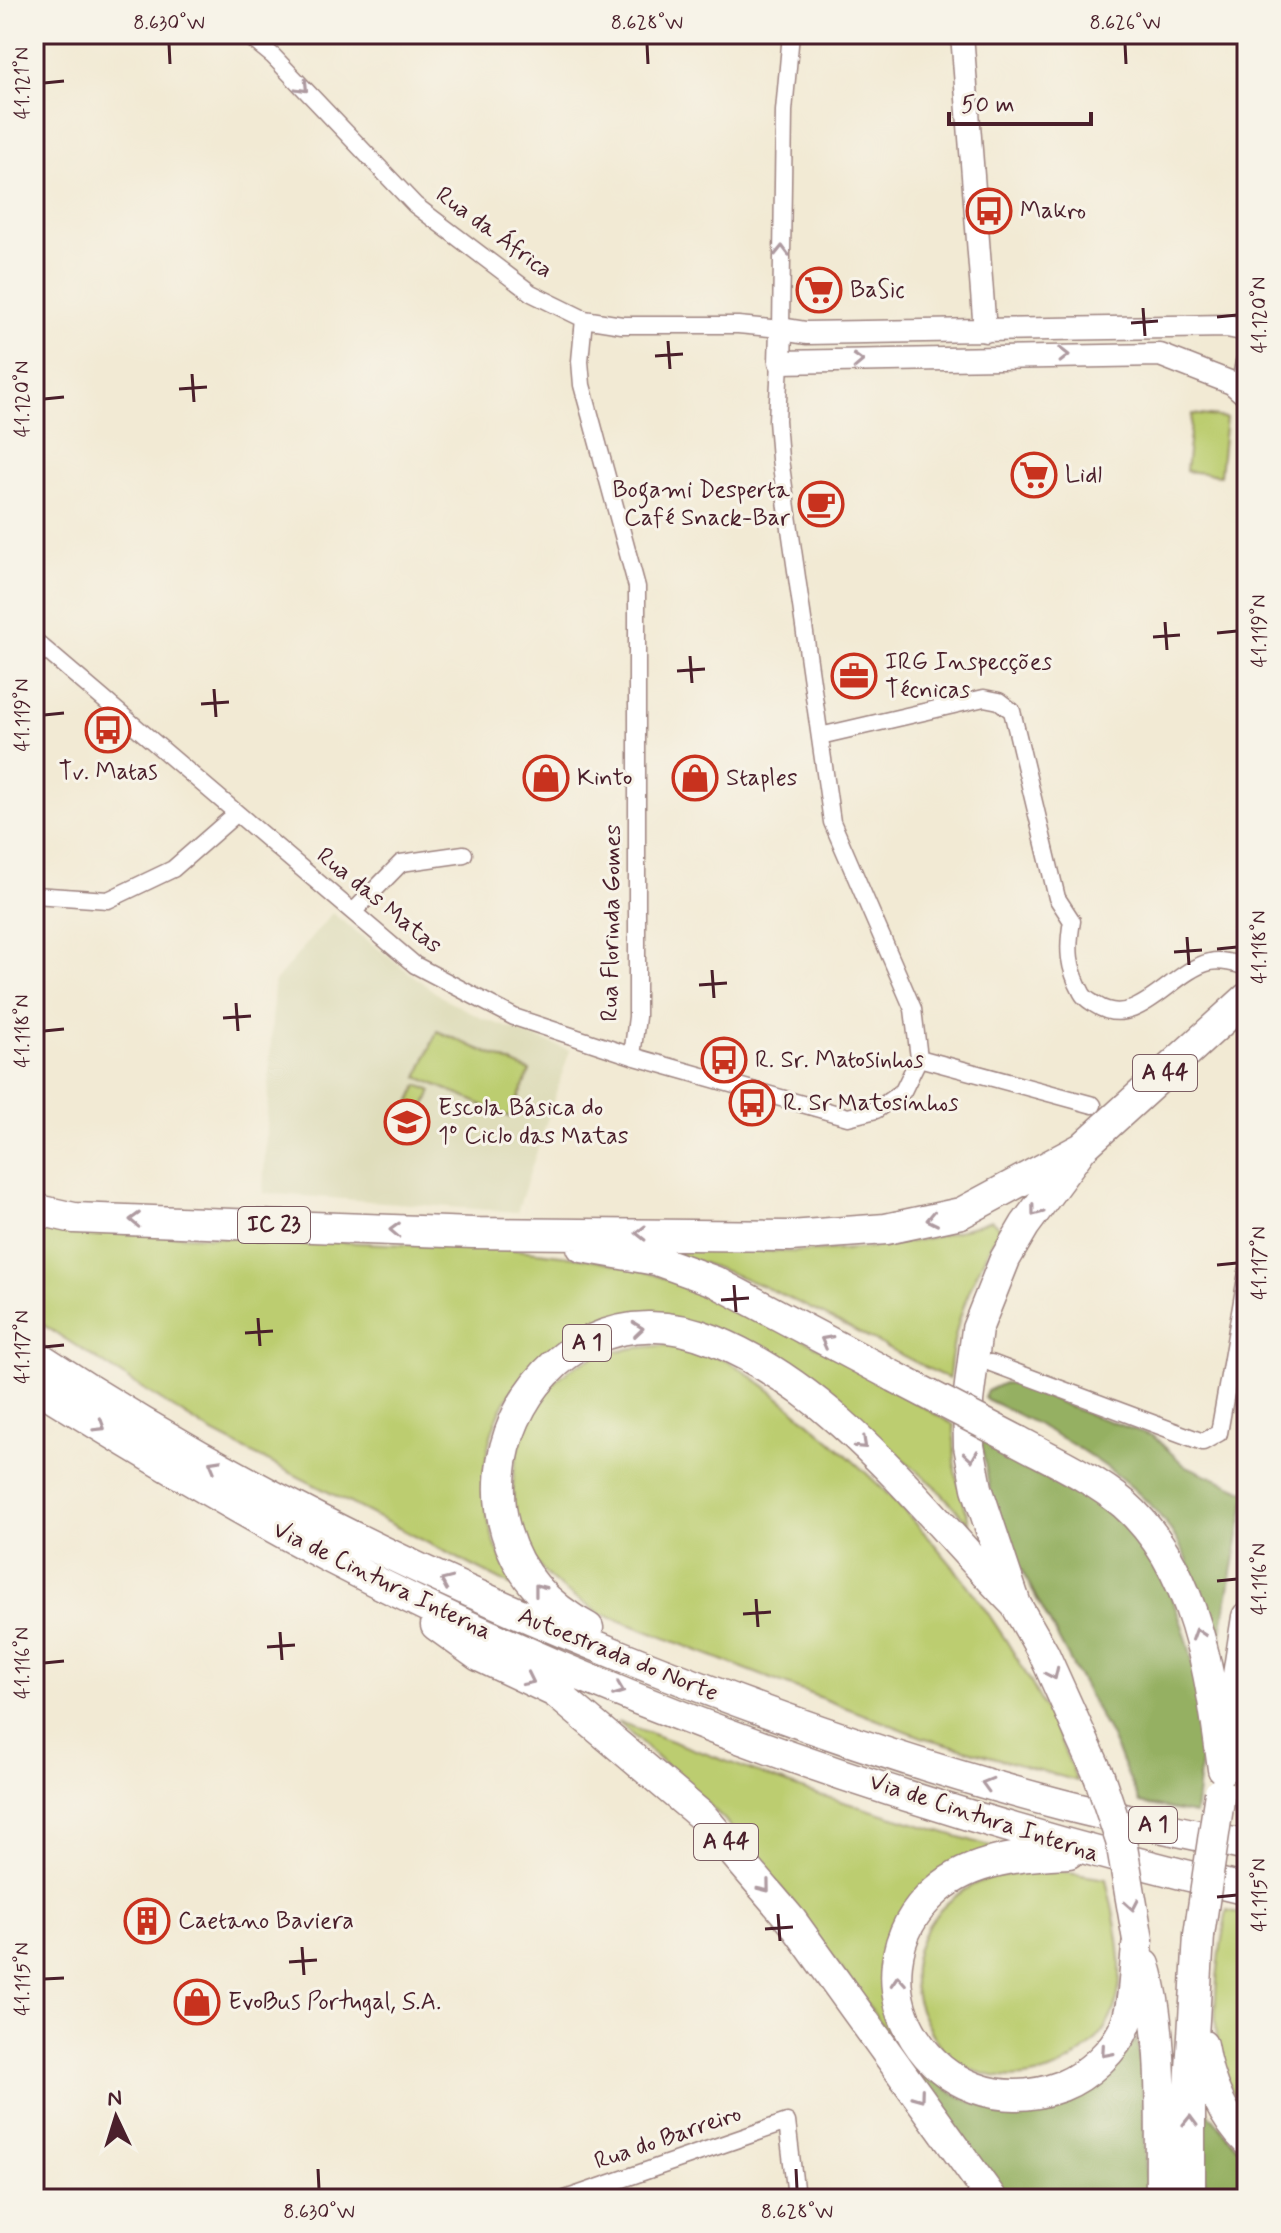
<svg xmlns="http://www.w3.org/2000/svg" width="1281" height="2233" font-family="Mynerve,sans-serif">
  <rect width="100%" height="100%" fill="#f7f3e8"/>
  <filter id="ink" filterUnits="userSpaceOnUse"><feTurbulence type="fractalNoise" baseFrequency=".0125" numOctaves="2"/><feDisplacementMap in="SourceGraphic" scale="16" xChannelSelector="R" yChannelSelector="G"/><feConvolveMatrix kernelMatrix="1 2 1 2 8 2 1 2 1" color-interpolation-filters="sRGB"/></filter>
  <filter id="wash" filterUnits="userSpaceOnUse"><feTurbulence type="fractalNoise" baseFrequency=".006" numOctaves="4" result="noise"/><feDisplacementMap in="SourceGraphic" scale="32" xChannelSelector="R" yChannelSelector="G"/><feGaussianBlur stdDeviation="1.8" result="paint"/><feColorMatrix in="noise" values="0 0 0 0 0 0 0 0 0 0 0 0 0 0 0 0 0 1.4 0 .05"/><feComposite in="paint" operator="in"/></filter>
  <g filter="url(#wash)">
    <rect width="100%" height="100%" fill="#f2ead4"/>
    <!-- built -->
    <path fill="#dfddbb" d="M332 913 440 996 481 1018 570 1050 517 1212 263 1193 274 983Z"/>
    <!-- green -->
    <path fill="#bccd70" stroke="#83764e" stroke-width="2" d="M1192 414 1226 418 1220 475 1186 471Z
      M437 1031 530 1071 510 1117 418 1077Z
      M418 1085 432 1091 423 1111 409 1105Z
      M991 1220 1000 1228C973 1277 952 1323 949 1379 844 1328 739 1260 621 1244 746 1251 871 1265 991 1220Z
      M34 1225 118 1233 511 1249C557 1254 604 1259 649 1273 757 1307 857 1368 954 1425L955 1471 970 1525 934 1485 882 1442 661 1317C647 1317 631 1314 618 1318 492 1351 447 1483 518 1589L209 1431 34 1319Z
      M672 1345C687 1349 705 1351 719 1357 746 1368 789 1405 812 1425 931 1524 1020 1635 1077 1781L922 1737 600 1613C576 1598 551 1584 534 1560 496 1506 513 1425 557 1380 586 1351 634 1347 672 1345Z
      M617 1721 807 1791 993 1847C972 1861 920 1889 905 1907 864 1958 889 2013 916 2064L912 2066 791 1900 724 1819Z
      M1062 1872 1106 1879C1114 1915 1126 1962 1117 2000 1100 2069 1008 2102 951 2057 940 2049 932 2035 926 2023 898 1969 920 1914 973 1885 998 1871 1034 1873 1062 1872Z
      M1227 1910 1247 1915V2115C1202 2059 1215 1975 1227 1910Z"/>
    <!-- forest -->
    <path fill="#95b062" stroke="#706846" stroke-width="2" d="M1004 1383 1017 1384 1082 1412 1153 1436 1184 1465 1247 1492 1218 1648C1206 1614 1197 1576 1179 1544 1144 1478 1050 1429 984 1398L987 1391Z
      M980 1437C1021 1458 1073 1477 1108 1508 1170 1561 1199 1655 1202 1734 1202 1761 1198 1788 1195 1814L1140 1803 1111 1737 1008 1545 992 1502Z
      M1247 1749V1826L1239 1824Z
      M1137 2039 1142 2081 1147 2199H1003L912 2066 916 2064C958 2104 1011 2127 1068 2100 1076 2096 1088 2092 1096 2086 1111 2074 1124 2054 1137 2039Z
      M1205 2109 1247 2158V2199H1204Z"/>
  </g>
  <g filter="url(#ink)">
    <g fill="none" stroke-linecap="round" stroke-linejoin="round">
      <!-- street casing -->
      <g stroke="#9e8480" stroke-width="19">
        <path id="street" d="M246 34 273 56 415 205 531 293 584 319 622 325H738L781 329 784 111 791 34
          M584 319 580 361 582 385 637 587V1017L632 1056
          M34 640 415 965 514 1017 632 1056 848 1117 876 1110 903 1091 919 1058 913 1009 832 822 780 459 777 420 780 362
          M820 736 984 698 999 701 1012 711 1057 898 1072 921C1067 949 1068 967 1082 993 1085 999 1090 1001 1096 1005 1137 1032 1171 971 1210 962 1222 959 1236 964 1247 967
          M34 895 108 900 173 869 237 813
          M353 912 401 863 464 854
          M919 1058 1093 1105
          M991 1363 1203 1442 1219 1433 1247 1272
          M565 2199 787 2122 795 2188 793 2199"/>
      </g>
      <!-- secondary casing -->
      <g stroke="#9e8480" stroke-width="25">
        <path id="secondary" d="M962 34 985 331
          M1247 330 1227 326 806 333 781 329 780 362 1160 355 1232 383 1247 396
          M1247 362 1243 384 1247 396"/>
      </g>
      <!-- highway casing -->
      <g stroke="#9e8480" stroke-width="33">
        <path id="highway" d="M34 1209 74 1218 473 1233 790 1236 886 1229 961 1213 1082 1148
          M582 1247 656 1260 714 1281 895 1377
          M34 1354C221 1478 413 1572 621 1656 765 1714 910 1765 1060 1804 1121 1820 1185 1832 1247 1846
          M34 1385C130 1445 226 1503 326 1556 615 1707 930 1815 1247 1890
          M1018 1441C1053 1460 1093 1478 1124 1504 1197 1568 1211 1679 1223 1769
          M436 1625 479 1656 555 1692 703 1817 792 1921 992 2199
          M588 1628C408 1532 531 1265 713 1340 840 1392 923 1511 1016 1605
          M1229 1733 1247 1617
          M1099 1776 1044 1654 1016 1605 977 1488 969 1446 968 1401 977 1329 1005 1259 1025 1225 1082 1148 1247 998
          M1069 1853C1025 1855 972 1859 937 1890 838 1976 935 2134 1062 2086 1087 2076 1116 2050 1126 2024 1135 1999 1134 1967 1138 1940
          M1145 1965C1165 2030 1160 2130 1161 2199
          M1202 2045C1208 2081 1221 2115 1247 2141
          M1190 2199V2087L1199 1935"/>
      </g>
      <!-- street -->
      <use href="#street" stroke="#fff" stroke-width="16"/>
      <!-- secondary -->
      <use href="#secondary" stroke="#fff" stroke-width="22"/>
      <!-- highway -->
      <use href="#highway" stroke="#fff" stroke-width="30"/>
      <!-- highway-bridge casing -->
      <g stroke="#9e8480" stroke-width="33" stroke-linecap="butt">
        <path id="highway-bridge" d="M895 1377 1018 1441
          M1099 1776 1121 1841 1138 1940
          M1199 1935 1220 1793"/>
      </g>
      <!-- highway-bridge -->
      <use href="#highway-bridge" stroke="#fff" stroke-width="30"/>
    </g>
    <!-- one-way arrows -->
    <defs><path id="oneway-chevron" d="M-2-3.5L2.5 0L-2 3.5" fill="none" stroke-width="1.6" stroke-linecap="round" stroke-linejoin="round" transform="scale(2)"/></defs>
    <g stroke="#ae9aa0">
      <use href="#oneway-chevron" transform="translate(303 87) rotate(46)"/>
      <use href="#oneway-chevron" transform="translate(782 251) rotate(-89)"/>
      <use href="#oneway-chevron" transform="translate(1064 355) rotate(-1)"/>
      <use href="#oneway-chevron" transform="translate(858 361) rotate(-2)"/>
      <use href="#oneway-chevron" transform="translate(1036 1211) rotate(127)"/>
      <use href="#oneway-chevron" transform="translate(932 1219) rotate(168)"/>
      <use href="#oneway-chevron" transform="translate(135 1220) rotate(-178)"/>
      <use href="#oneway-chevron" transform="translate(395 1230) rotate(-178)"/>
      <use href="#oneway-chevron" transform="translate(641 1233) rotate(-179)"/>
      <use href="#oneway-chevron" transform="translate(638 1329) rotate(-6)"/>
      <use href="#oneway-chevron" transform="translate(826 1341) rotate(-152)"/>
      <use href="#oneway-chevron" transform="translate(100 1426) rotate(32)"/>
      <use href="#oneway-chevron" transform="translate(862 1444) rotate(43)"/>
      <use href="#oneway-chevron" transform="translate(971 1456) rotate(81)"/>
      <use href="#oneway-chevron" transform="translate(214 1464) rotate(-151)"/>
      <use href="#oneway-chevron" transform="translate(446 1582) rotate(-156)"/>
      <use href="#oneway-chevron" transform="translate(539 1589) rotate(-128)"/>
      <use href="#oneway-chevron" transform="translate(1198 1634) rotate(-108)"/>
      <use href="#oneway-chevron" transform="translate(1053 1674) rotate(65)"/>
      <use href="#oneway-chevron" transform="translate(529 1680) rotate(26)"/>
      <use href="#oneway-chevron" transform="translate(619 1690) rotate(21)"/>
      <use href="#oneway-chevron" transform="translate(987 1784) rotate(-164)"/>
      <use href="#oneway-chevron" transform="translate(765 1887) rotate(51)"/>
      <use href="#oneway-chevron" transform="translate(1132 1905) rotate(80)"/>
      <use href="#oneway-chevron" transform="translate(898 1981) rotate(-94)"/>
      <use href="#oneway-chevron" transform="translate(1106 2052) rotate(131)"/>
      <use href="#oneway-chevron" transform="translate(919 2096) rotate(54)"/>
      <use href="#oneway-chevron" transform="translate(1190 2121) rotate(-89)"/>
    </g>
  </g>
  <!-- ticks -->
  <path fill="none" stroke="#4a1f2b" stroke-width="3" d="M169 44 170 64M647 44 648 64M1125 44 1126 64M44 83 64 81M1143 308 1145 336M1217 317 1237 315M1131 323 1158 321M668 341 670 369M655 356 683 354M192 374 194 402M179 389 207 387M44 399 64 397M1165 622 1167 650M1217 633 1237 631M1153 637 1180 635M690 656 692 683M677 671 705 669M214 689 216 717M201 704 229 702M44 715 64 713M1187 937 1189 965M1217 949 1237 947M1174 952 1202 950M712 970 714 998M699 985 727 983M236 1003 238 1031M223 1018 251 1016M44 1031 64 1029M1217 1265 1237 1263M734 1285 736 1312M721 1300 749 1298M258 1318 260 1346M245 1333 273 1331M44 1347 64 1345M1217 1581 1237 1579M756 1599 758 1627M743 1614 771 1612M280 1632 282 1660M267 1647 295 1645M44 1663 64 1661M1217 1897 1237 1895M778 1914 780 1941M765 1929 793 1927M302 1947 304 1975M289 1962 317 1960M44 1979 64 1978M318 2169 319 2189M796 2169 797 2189"/>
  <!-- icons -->
  <defs>
    <g id="bus-ring" transform="scale(2.3)"><circle r="9.5" fill="#f7f3e8" stroke="#c8321e" stroke-width="1.5"/><path d="M-5-6H5V4H4V6H2V4H-2V6H-4V4H-5ZM-3.5-4V0h7V-4ZM-3.5 1.2v1.5H-2V1.2ZM2 1.2v1.5H3.5V1.2Z" fill="#c8321e"/></g>
    <g id="supermarket-ring" transform="scale(2.3)"><circle r="9.5" fill="#f7f3e8" stroke="#c8321e" stroke-width="1.5"/><path d="M-6-5.5h2.5l.6 2H6L4.5 2H-2.5L-4.4-4H-6ZM-1.5 3.2a1.3 1.3 0 1 0 .1 0ZM3 3.2a1.3 1.3 0 1 0 .1 0Z" fill="#c8321e"/></g>
    <g id="cafe-ring" transform="scale(2.3)"><circle r="9.5" fill="#f7f3e8" stroke="#c8321e" stroke-width="1.5"/><path d="M-5.5-4.5H6V0H3Q3 3.5 0 3.5H-2.5Q-5.5 3.5-5.5 0ZM3-3.2v2h1.7v-2ZM-6 4.5H4V6H-6Z" fill="#c8321e"/></g>
    <g id="office-ring" transform="scale(2.3)"><circle r="9.5" fill="#f7f3e8" stroke="#c8321e" stroke-width="1.5"/><path d="M-6-3h4V-5.5h4V-3h4V5H-6ZM-1-4.5V-3h2v-1.5ZM-6 0V1H6V0Z" fill="#c8321e"/></g>
    <g id="shop-ring" transform="scale(2.3)"><circle r="9.5" fill="#f7f3e8" stroke="#c8321e" stroke-width="1.5"/><path d="M-5-2.5h2.3a2.7 3.5 0 0 1 5.4 0H5L5.5 6h-11ZM-1.5-2.5h3a1.5 2.3 0 0 0-3 0Z" fill="#c8321e"/></g>
    <g id="school-ring" transform="scale(2.3)"><circle r="9.5" fill="#f7f3e8" stroke="#c8321e" stroke-width="1.5"/><path d="M0-5L7-2L0 1L-7-2ZM-4 1L0 2.5L4 1V4Q0 6-4 4Z" fill="#c8321e"/></g>
    <g id="building-ring" transform="scale(2.3)"><circle r="9.5" fill="#f7f3e8" stroke="#c8321e" stroke-width="1.5"/><path d="M-4-6H4V6H1V3H-1V6H-4ZM-2.5-4.3h1.7v1.8h-1.7ZM.8-4.3h1.7v1.8H.8ZM-2.5-1h1.7V.8h-1.7ZM.8-1h1.7V.8H.8Z" fill="#c8321e"/></g>
  </defs>
  <g fill-rule="evenodd">
    <use href="#bus-ring" x="989" y="211"/>
    <use href="#supermarket-ring" x="819" y="290"/>
    <use href="#supermarket-ring" x="1034" y="475"/>
    <use href="#cafe-ring" x="821" y="504"/>
    <use href="#office-ring" x="854" y="676"/>
    <use href="#bus-ring" x="108" y="730"/>
    <use href="#shop-ring" x="546" y="778"/>
    <use href="#shop-ring" x="695" y="778"/>
    <use href="#bus-ring" x="724" y="1060"/>
    <use href="#bus-ring" x="752" y="1103"/>
    <use href="#school-ring" x="407" y="1122"/>
    <use href="#building-ring" x="147" y="1921"/>
    <use href="#shop-ring" x="197" y="2002"/>
  </g>
  <g text-anchor="middle" dominant-baseline="central" stroke-width="6" stroke-linejoin="round" paint-order="stroke">
    <!-- shield labels -->
    <g fill="#f7f3e8" stroke="#7e5f64" stroke-width="2">
      <rect x="1133" y="1055" width="64" height="36" rx="6"/>
      <rect x="238" y="1207" width="72" height="36" rx="6"/>
      <rect x="563" y="1325" width="48" height="36" rx="6"/>
      <rect x="1129" y="1807" width="48" height="36" rx="6"/>
      <rect x="694" y="1824" width="64" height="36" rx="6"/>
    </g>
    <g font-size="22" font-weight="bold" fill="#4a1f2b">
      <text x="1165" y="1073">A 44</text>
      <text x="274" y="1225">IC 23</text>
      <text x="587" y="1343">A 1</text>
      <text x="1153" y="1825">A 1</text>
      <text x="726" y="1842">A 44</text>
    </g>
    <!-- poi labels -->
    <g font-size="24" fill="#4a1f2b" stroke="#f7f3e8" text-anchor="start">
      <text x="1020" y="211">Makro</text>
      <text x="850" y="290">BaSic</text>
      <text x="1065" y="475">Lidl</text>
      <text x="790" y="490" text-anchor="end">Bogami Desperta<tspan x="790" dy="28">Café Snack-Bar</tspan></text>
      <text x="885" y="662">IRG Inspecções<tspan x="885" dy="28">Técnicas</tspan></text>
      <text x="108" y="772" text-anchor="middle">Tv. Matas</text>
      <text x="577" y="778">Kinto</text>
      <text x="726" y="778">Staples</text>
      <text x="755" y="1060">R. Sr. Matosinhos</text>
      <text x="783" y="1103">R. Sr Matosinhos</text>
      <text x="438" y="1108">Escola Básica do<tspan x="438" dy="28">1º Ciclo das Matas</tspan></text>
      <text x="178" y="1921">Caetano Baviera</text>
      <text x="228" y="2002">EvoBus Portugal, S.A.</text>
    </g>
    <!-- street labels -->
    <g font-size="24" fill="#4a1f2b" stroke="#f7f3e8">
      <text transform="translate(494 233) rotate(36)">Rua da África</text>
      <text transform="translate(379 901) rotate(39)">Rua das Matas</text>
      <text transform="translate(612 923) rotate(-89)">Rua Florinda Gomes</text>
      <text transform="translate(382 1581) rotate(26)">Via de Cintura Interna</text>
      <text transform="translate(618 1655) rotate(22)">Autoestrada do Norte</text>
      <text transform="translate(984 1818) rotate(18)">Via de Cintura Interna</text>
      <text transform="translate(668 2138) rotate(-19)">Rua do Barreiro</text>
    </g>
  </g>
  <!-- margin -->
  <rect width="1281" height="2233" fill="none" stroke="#f7f3e8" stroke-width="88"/>
  <!-- north arrow -->
  <g transform="translate(116 2117) rotate(356)" stroke="#f7f3e8" stroke-width="6" paint-order="stroke">
  <path d="M0-6L14 30L0 20L-14 30Z" fill="#4a1f2b"/>
  <text y="-12" font-size="22" font-weight="bold" text-anchor="middle" fill="#4a1f2b">N</text>
  </g>
  <!-- scale -->
  <path d="M949 112v12h142v-12" fill="none" stroke="#4a1f2b" stroke-width="4"/>
  <text x="961" y="112" font-size="24" fill="#4a1f2b" stroke="#f7f3e8" stroke-width="6" paint-order="stroke">50 m</text>
  <rect x="44" y="44" width="1193" height="2145" fill="none" stroke="#4a1f2b" stroke-width="3"/>
  <g font-size="20" text-anchor="middle" fill="#4a1f2b">
    <text x="169" y="29">8.630°W</text>
    <text x="647" y="29">8.628°W</text>
    <text x="1125" y="29">8.626°W</text>
    <text transform="translate(22 83) rotate(-90)" y="7">41.121°N</text>
    <text transform="translate(1259 315) rotate(-90)" y="7">41.120°N</text>
    <text transform="translate(22 399) rotate(-90)" y="7">41.120°N</text>
    <text transform="translate(1259 631) rotate(-90)" y="7">41.119°N</text>
    <text transform="translate(22 715) rotate(-90)" y="7">41.119°N</text>
    <text transform="translate(1259 947) rotate(-90)" y="7">41.118°N</text>
    <text transform="translate(22 1031) rotate(-90)" y="7">41.118°N</text>
    <text transform="translate(1259 1263) rotate(-90)" y="7">41.117°N</text>
    <text transform="translate(22 1347) rotate(-90)" y="7">41.117°N</text>
    <text transform="translate(1259 1579) rotate(-90)" y="7">41.116°N</text>
    <text transform="translate(22 1663) rotate(-90)" y="7">41.116°N</text>
    <text transform="translate(1259 1895) rotate(-90)" y="7">41.115°N</text>
    <text transform="translate(22 1979) rotate(-90)" y="7">41.115°N</text>
    <text x="319" y="2218">8.630°W</text>
    <text x="797" y="2218">8.628°W</text>
  </g>
</svg>
